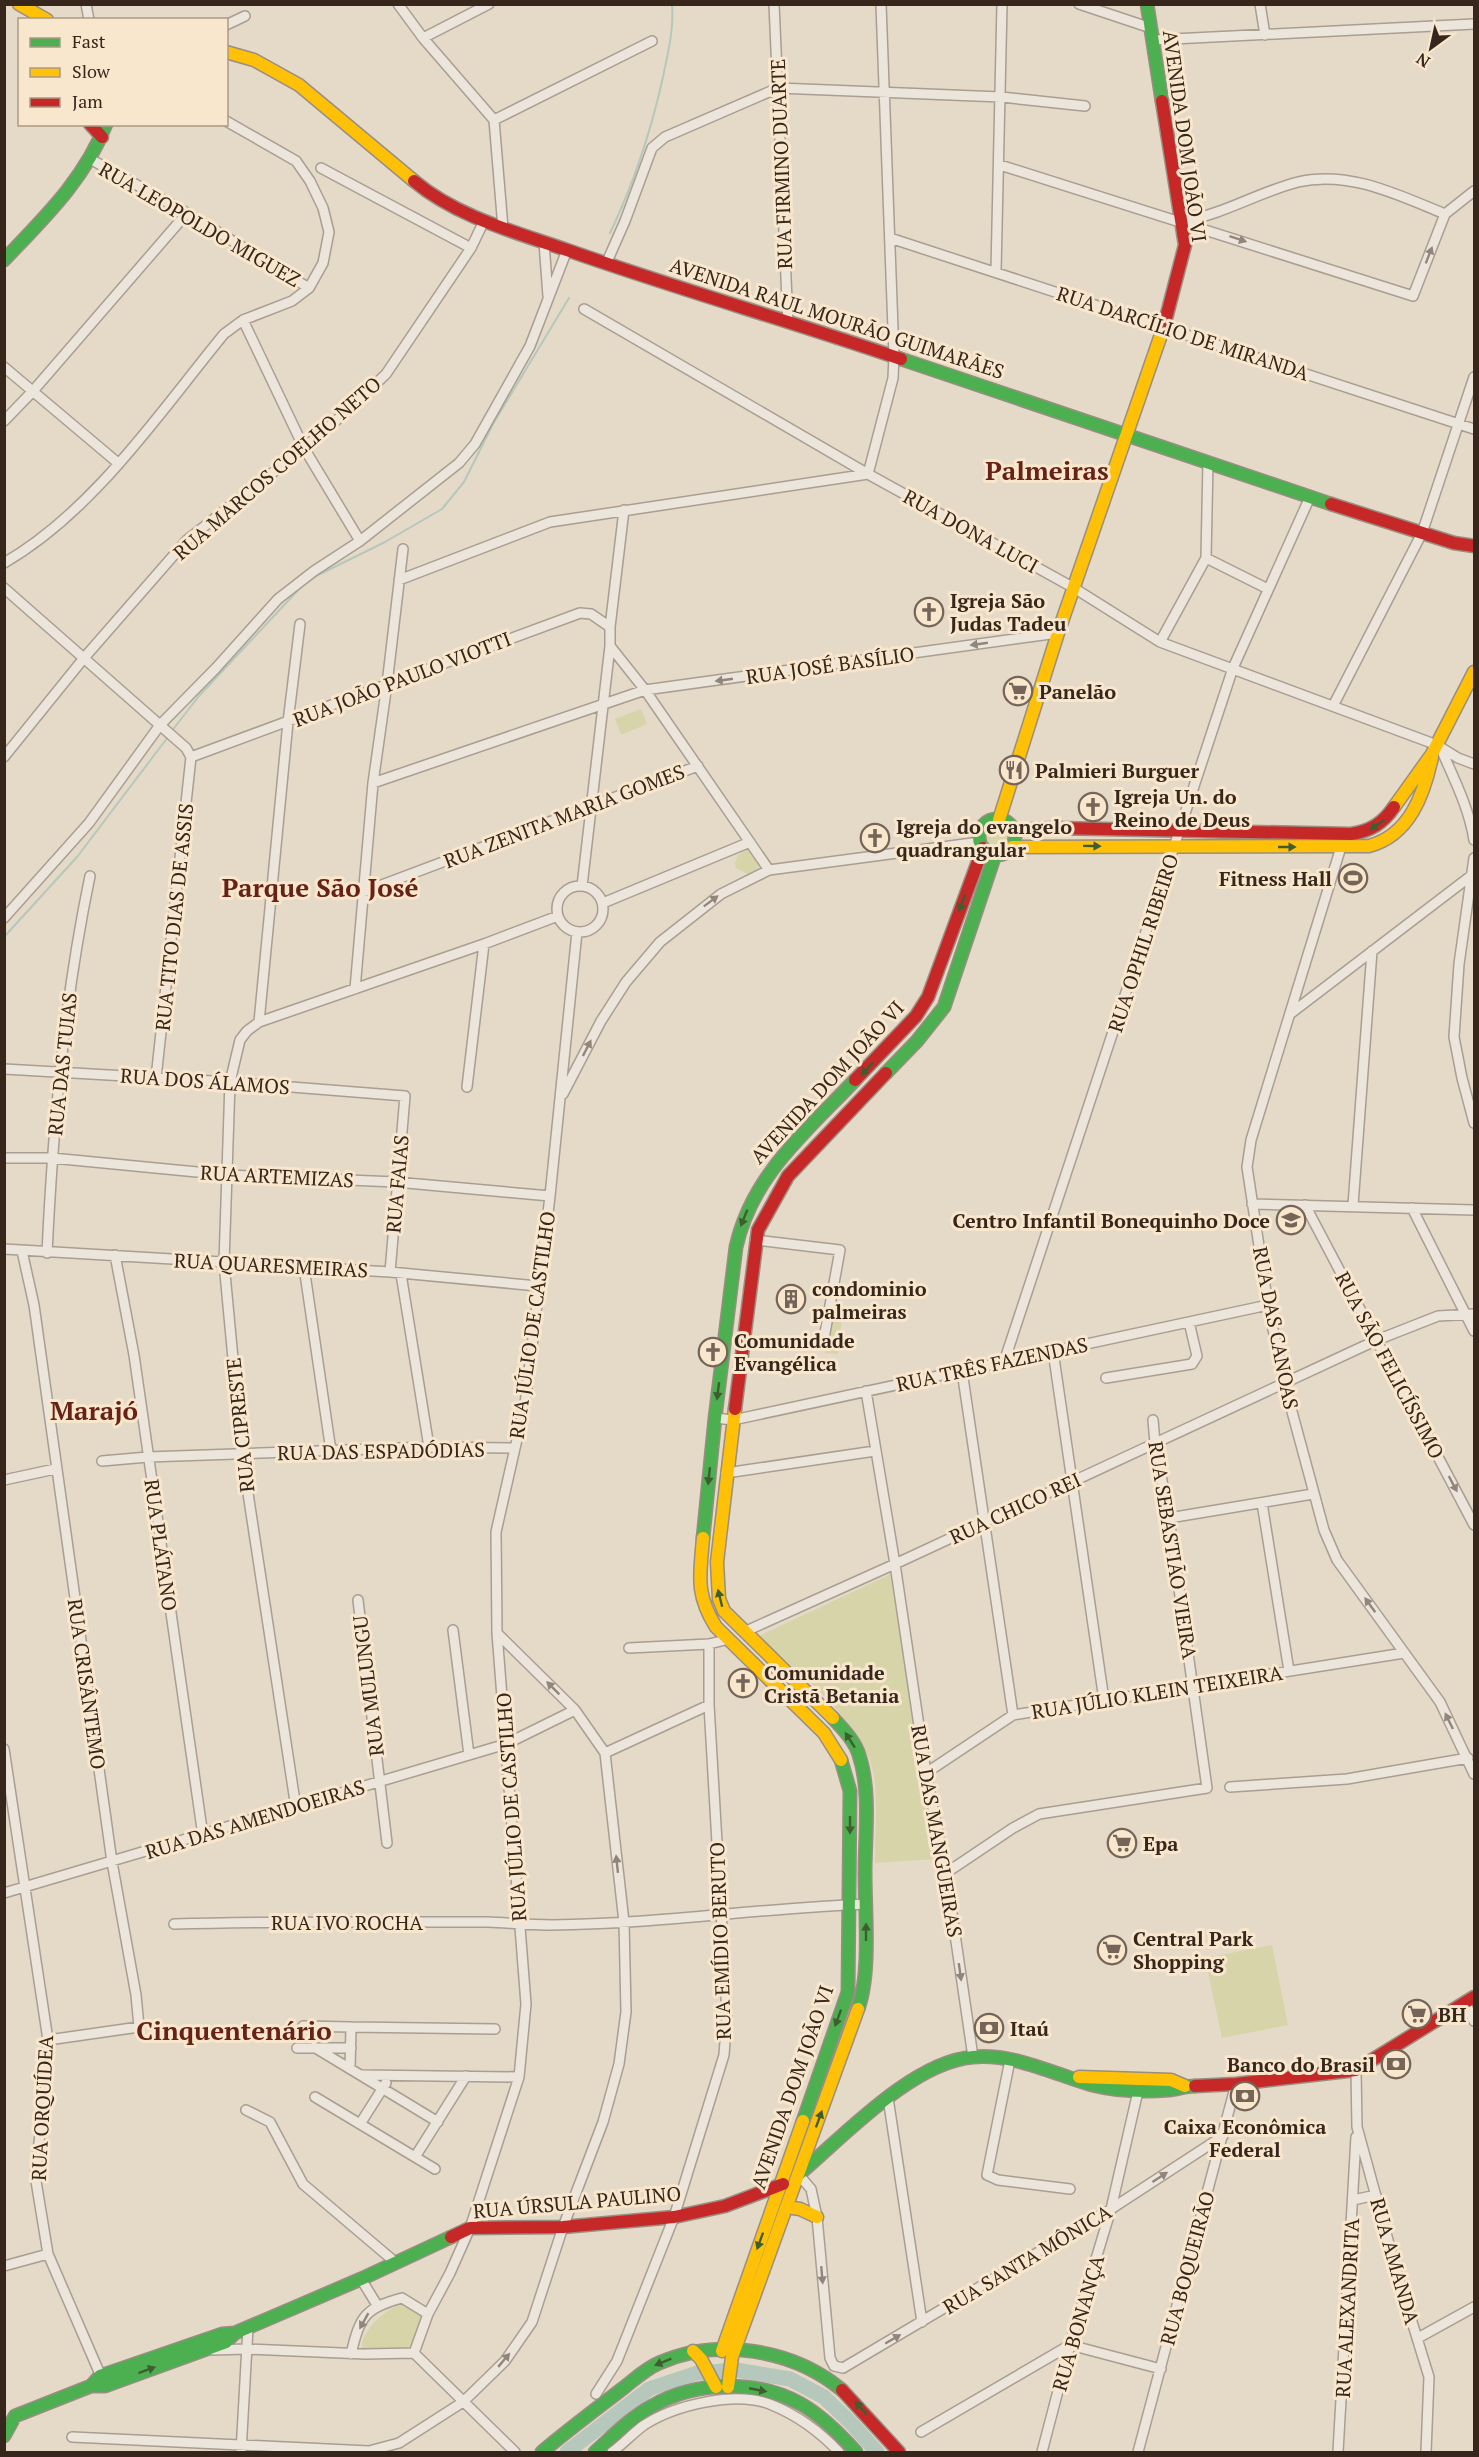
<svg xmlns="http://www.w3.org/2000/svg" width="1479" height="2457" font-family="'PT Serif',serif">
  <rect width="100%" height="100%" fill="#e5d9c8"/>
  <!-- green -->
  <path fill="#d8d4a9" d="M641 709 647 724 621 735 615 719Z
    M983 837a15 15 0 1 1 30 0a15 15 0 1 1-30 0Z
    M747 848 752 849 761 864 759 867 748 874 736 868 735 863 738 855Z
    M833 1305 843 1308 838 1354 825 1353Z
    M893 1573 936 1859 875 1863C875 1834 878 1804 874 1776 866 1724 796 1671 759 1636Z
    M1272 1945 1288 2025 1222 2038 1205 1958Z
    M399 2305H406L424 2318C421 2325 419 2335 414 2342 406 2354 374 2353 362 2348 360 2332 385 2310 399 2305Z"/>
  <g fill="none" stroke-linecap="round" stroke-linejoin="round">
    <!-- stream -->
    <path stroke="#b5c8bb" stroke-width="2" d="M610 233C634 183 651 131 663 77 668 52 674 30 672 4
      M310 579 385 542 442 509 464 482 493 424 569 298
      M171 732 199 696 301 587
      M4 937 77 857 168 737"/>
    <!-- river -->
    <path stroke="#b5c8bb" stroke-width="15" d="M567 2452 649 2389 697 2373 736 2370 790 2379 824 2397 851 2423 877 2452"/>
    <!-- street casing -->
    <g stroke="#a99e92" stroke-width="12">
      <path id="street" d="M86 4 89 20
        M398 4 423 38 494 120 503 228
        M774 4 788 323
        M1079 4 1151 28
        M1260 4 1265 35
        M226 25 245 16
        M423 38 489 4
        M1153 40 1474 24
        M494 120 652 41
        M92 160 187 213 309 288
        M1000 165 1413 296 1445 214
        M321 168 471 248
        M1445 214 1474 191
        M1184 221C1224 214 1259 192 1298 182 1349 170 1398 195 1445 214
        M890 238 1474 429
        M544 243 548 296
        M606 264 625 221 652 148 665 137 778 88 1001 97 1085 106
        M996 271 1002 4
        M584 309 868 474 1074 588 1160 642 1437 745 1458 758 1474 764
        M243 320 304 448 360 541
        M4 367 118 463
        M4 421 33 391 187 213
        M1206 558 1268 589
        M4 563C94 511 159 413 224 334L243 320 292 301 309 288 323 263 329 232 323 208 310 181 296 161 226 121
        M399 580 550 522 868 474 893 378 894 356 881 4
        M4 588 186 748 191 757
        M1160 642 1206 558 1208 462
        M610 646 645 690 769 870
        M1333 706 1422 533 1474 377
        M1441 749C1454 779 1469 808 1474 840
        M4 757 84 658 187 540 304 448 346 412 386 374 471 248 484 221
        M191 757 580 613 591 614 610 627
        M373 783 645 690 1058 633
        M1341 847 1251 1140 1247 1167 1268 1305 1284 1382 1324 1530 1337 1560 1440 1702 1474 1774
        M1474 858 1459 964 1454 1037 1462 1078 1474 1123
        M582 886 610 646V627L624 510
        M557 909a23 23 0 1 1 46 0a23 23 0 1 1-46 0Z
        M363 892 698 766
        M603 903 750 842
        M4 918 89 823 160 725 216 668 278 599 314 571 360 541 459 463 475 444 530 346 567 250
        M355 989 373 783 387 684 403 549
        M1290 1014 1472 875
        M259 1022 288 722 300 624
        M4 1069 230 1082 405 1096 390 1272
        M156 1078 191 757
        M467 1087 484 944
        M563 1094 601 1021 626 982 660 942 721 894 769 870 980 842
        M4 1158H52L228 1175 396 1182 550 1196
        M1252 1204 1474 1210
        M1305 1205 1474 1525
        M1353 1205 1372 951
        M1412 1208 1474 1331
        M755 1240 840 1250 823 1344
        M4 1249 390 1272 538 1286
        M22 1251 34 1305 112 1862 136 1995 139 2027 48 2040
        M47 1253C53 1126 64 1001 90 876
        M115 1255 134 1355 203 1836
        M304 1267 331 1451
        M401 1274 429 1447
        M1053 1351 1104 1700
        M1004 1362 1233 668 1310 497
        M962 1371 1013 1715
        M1106 1378 1192 1364 1197 1356 1189 1322
        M866 1391 895 1564 926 1773 946 1873 973 2057
        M715 1418 733 1420 1268 1305
        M102 1461 148 1457 429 1447 515 1448
        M726 1473 875 1451
        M4 1480 55 1469
        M1262 1503 1289 1671
        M1169 1518 1313 1494
        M358 1600 387 1843
        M453 1630 469 1755
        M744 1632 895 1564 1377 1340 1438 1316 1474 1314
        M629 1648 709 1644 729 1639
        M4 1749 48 2040 45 2094 35 2175 48 2254 103 2381
        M605 1753 709 1705
        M926 1773 1013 1715 1404 1653
        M1230 1787 1347 1779 1468 1758
        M296 1808 242 1454 224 1263 230 1082 240 1040 247 1031 259 1022 484 944 558 916
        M946 1873 1013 1828 1039 1814 1207 1788 1169 1518 1155 1443 1153 1420
        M4 1893 506 1744 575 1710
        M174 1924C279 1921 384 1922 488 1922 510 1923 531 1925 552 1925 657 1924 761 1908 866 1904
        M1466 2004 1474 2021
        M303 2026 351 2027 350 2069
        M351 2027 495 2029
        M314 2047 438 2122
        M297 2048H351
        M1010 2060 987 2175 998 2180 1070 2189
        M1356 2070 1357 2127 1397 2273 1429 2377 1426 2452
        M362 2075 519 2077
        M315 2097 435 2169
        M888 2098 922 2322
        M246 2110 270 2122 303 2184 395 2262
        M360 2124 386 2083
        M415 2157 466 2076
        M798 2174 811 2189 817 2217 830 2358 834 2366 843 2368 1111 2209 1223 2136
        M1353 2200 1376 2195
        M4 2266 48 2254
        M361 2279 377 2305
        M1418 2338 1474 2307
        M213 2350 246 2349 365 2354 414 2353
        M414 2353 428 2314 450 2273 470 2228 519 2077 526 2004 497 1633 496 1532 525 1404 550 1196 577 932
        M414 2353 515 2452
        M351 2354C360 2316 365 2308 402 2298L428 2314
        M596 2394 617 2361 674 2217 724 2055 727 2015 709 1705V1644
        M921 2432 1070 2345 1161 2369
        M72 2437 369 2451 399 2443 463 2402 505 2361 532 2322 563 2227 603 2122 619 2064 626 2012 624 1922 605 1753 575 1710 497 1633
        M241 2452 248 2328
        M612 2452C623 2444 633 2433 644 2425 675 2405 737 2390 772 2405 799 2416 819 2431 839 2452
        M1042 2452 1070 2345 1111 2209 1139 2087
        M1138 2452 1236 2084
        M1338 2452 1356 2137"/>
    </g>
    <!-- fast casing -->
    <g stroke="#998e82" stroke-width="15">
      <path id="fast" d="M1147 4 1162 101
        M4 260C44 218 85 179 106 124
        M901 359 1331 504
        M979 837a18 18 0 1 1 36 0a18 18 0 1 1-36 0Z
        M886 1073 917 1041 944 1007 995 855
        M703 1538 715 1418 736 1247C752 1175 806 1132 855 1080
        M833 1718C842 1728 855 1741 859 1755 871 1791 865 1835 865 1873 865 1913 871 1973 858 2009
        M803 2121 848 1992 850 1791 841 1760
        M798 2175C843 2137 912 2062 973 2057 1013 2053 1054 2074 1092 2085 1116 2091 1144 2092 1169 2090 1178 2089 1186 2086 1195 2086
        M91 2386 100 2376 222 2334 235 2333
        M4 2436 15 2416 91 2386H105L226 2342 235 2333 361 2279 451 2237
        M542 2452C568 2430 595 2410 622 2389 634 2380 645 2369 659 2363 717 2337 793 2349 842 2390
        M595 2452C613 2436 630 2418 652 2406 696 2381 756 2379 801 2404 822 2416 840 2434 856 2452"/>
    </g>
    <!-- slow casing -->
    <g stroke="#998e82" stroke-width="15">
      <path id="slow" d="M19 4 47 20
        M226 52 254 60 299 85 414 181
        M1394 807 1432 754 1474 672
        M999 820 1058 633 1164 326
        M1012 847 1369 846C1410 835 1424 794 1432 757
        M735 1409 717 1562 719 1599 724 1611 833 1718
        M703 1538C700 1575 695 1594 716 1627L824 1733 841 1760
        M1079 2077 1171 2080 1185 2086
        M786 2207 800 2209 817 2217
        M693 2351 701 2359 716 2387
        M722 2351 803 2121
        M728 2387 732 2357 858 2009"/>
    </g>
    <!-- jam casing -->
    <g stroke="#998e82" stroke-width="15">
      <path id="jam" d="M1162 101 1185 245 1164 326
        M90 124 102 137
        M414 181C457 217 515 232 567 250 678 289 790 321 901 359
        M1331 504 1454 543 1474 546
        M1014 830 1055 828 1351 834C1371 831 1383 823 1394 807
        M855 1080 916 1016 928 997 983 848
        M735 1409 758 1230 788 1176 886 1073
        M1195 2086 1236 2084 1356 2070 1474 1997
        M451 2237 470 2228 563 2227 674 2217 725 2206 783 2184
        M842 2390 899 2452"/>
    </g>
    <!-- street -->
    <use href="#street" stroke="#ece5db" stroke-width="9"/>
    <!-- fast -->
    <use href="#fast" stroke="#4caf50" stroke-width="12"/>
    <!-- slow -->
    <use href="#slow" stroke="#ffc107" stroke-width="12"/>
    <!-- jam -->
    <use href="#jam" stroke="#c62828" stroke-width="12"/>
  </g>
  <!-- one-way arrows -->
  <defs><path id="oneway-solid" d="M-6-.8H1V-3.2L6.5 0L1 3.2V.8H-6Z" transform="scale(1.5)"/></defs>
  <g fill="#92867b">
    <use href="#oneway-solid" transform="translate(1238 239) rotate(18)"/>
    <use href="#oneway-solid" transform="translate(1429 255) rotate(-69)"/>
    <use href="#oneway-solid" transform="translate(979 644) rotate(172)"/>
    <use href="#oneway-solid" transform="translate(724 680) rotate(172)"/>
    <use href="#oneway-solid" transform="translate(711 901) rotate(-37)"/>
    <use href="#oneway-solid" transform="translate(587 1048) rotate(-63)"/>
    <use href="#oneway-solid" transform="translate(1453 1484) rotate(62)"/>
    <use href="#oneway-solid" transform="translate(1370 1605) rotate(-126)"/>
    <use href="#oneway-solid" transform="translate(553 1688) rotate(-135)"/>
    <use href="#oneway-solid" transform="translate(1449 1721) rotate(-116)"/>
    <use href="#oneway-solid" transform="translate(617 1864) rotate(-96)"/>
    <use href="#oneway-solid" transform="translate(960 1972) rotate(82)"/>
    <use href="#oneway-solid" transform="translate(1160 2177) rotate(-33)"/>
    <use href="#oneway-solid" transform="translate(822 2275) rotate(85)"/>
    <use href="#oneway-solid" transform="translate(364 2321) rotate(119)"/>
    <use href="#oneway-solid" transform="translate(893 2339) rotate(-30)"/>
    <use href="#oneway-solid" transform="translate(504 2360) rotate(-50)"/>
  </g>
  <g fill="#3f5d30">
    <use href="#oneway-solid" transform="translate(1377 825) rotate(146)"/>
    <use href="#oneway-solid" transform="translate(1092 846) rotate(1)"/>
    <use href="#oneway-solid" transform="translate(1287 847)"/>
    <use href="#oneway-solid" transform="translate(962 903) rotate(110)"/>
    <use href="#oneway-solid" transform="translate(867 1069) rotate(134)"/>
    <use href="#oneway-solid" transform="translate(744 1218) rotate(112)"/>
    <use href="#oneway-solid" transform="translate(718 1391) rotate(97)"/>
    <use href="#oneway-solid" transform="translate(709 1476) rotate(96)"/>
    <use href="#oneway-solid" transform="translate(720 1598) rotate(-104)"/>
    <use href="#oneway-solid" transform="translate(850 1740) rotate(-123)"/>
    <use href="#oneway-solid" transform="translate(850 1825) rotate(90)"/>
    <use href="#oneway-solid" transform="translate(866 1932) rotate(-90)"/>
    <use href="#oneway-solid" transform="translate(838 2018) rotate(110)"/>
    <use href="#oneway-solid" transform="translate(819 2119) rotate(-70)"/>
    <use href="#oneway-solid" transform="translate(760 2241) rotate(110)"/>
    <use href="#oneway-solid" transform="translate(663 2362) rotate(158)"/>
    <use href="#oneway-solid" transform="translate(147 2370) rotate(-20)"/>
    <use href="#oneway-solid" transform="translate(758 2390) rotate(11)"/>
    <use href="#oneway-solid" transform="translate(861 2408) rotate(-131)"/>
  </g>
  <!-- icons -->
  <defs>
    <g id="church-ring" transform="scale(1.5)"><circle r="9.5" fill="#f8e7cc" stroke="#746558" stroke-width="1.5"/><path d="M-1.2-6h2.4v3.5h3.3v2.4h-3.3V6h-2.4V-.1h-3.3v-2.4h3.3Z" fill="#746558"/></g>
    <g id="supermarket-ring" transform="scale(1.5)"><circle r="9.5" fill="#f8e7cc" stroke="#746558" stroke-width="1.5"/><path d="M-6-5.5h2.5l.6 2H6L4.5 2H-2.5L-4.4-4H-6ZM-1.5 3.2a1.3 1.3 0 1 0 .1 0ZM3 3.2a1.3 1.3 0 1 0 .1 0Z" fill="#746558"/></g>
    <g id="restaurant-ring" transform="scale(1.5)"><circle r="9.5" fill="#f8e7cc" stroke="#746558" stroke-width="1.5"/><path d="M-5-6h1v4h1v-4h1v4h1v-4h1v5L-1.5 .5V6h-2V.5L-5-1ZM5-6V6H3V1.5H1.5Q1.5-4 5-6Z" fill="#746558"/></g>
    <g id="stadium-ring" transform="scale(1.5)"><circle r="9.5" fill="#f8e7cc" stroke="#746558" stroke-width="1.5"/><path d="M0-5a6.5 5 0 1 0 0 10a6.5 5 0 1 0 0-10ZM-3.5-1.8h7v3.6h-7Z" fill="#746558"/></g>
    <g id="school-ring" transform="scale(1.5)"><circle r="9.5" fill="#f8e7cc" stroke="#746558" stroke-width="1.5"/><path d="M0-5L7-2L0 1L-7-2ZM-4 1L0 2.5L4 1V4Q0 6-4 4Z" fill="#746558"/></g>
    <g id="building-ring" transform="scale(1.5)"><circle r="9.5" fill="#f8e7cc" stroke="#746558" stroke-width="1.5"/><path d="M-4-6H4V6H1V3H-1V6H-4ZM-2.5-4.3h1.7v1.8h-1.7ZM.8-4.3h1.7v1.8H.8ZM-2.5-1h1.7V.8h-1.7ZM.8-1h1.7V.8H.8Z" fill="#746558"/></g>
    <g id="bank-ring" transform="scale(1.5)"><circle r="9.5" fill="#f8e7cc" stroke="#746558" stroke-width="1.5"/><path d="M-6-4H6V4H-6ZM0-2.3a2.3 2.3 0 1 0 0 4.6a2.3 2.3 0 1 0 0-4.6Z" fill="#746558"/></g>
  </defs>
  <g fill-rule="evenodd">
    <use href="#church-ring" x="929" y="612"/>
    <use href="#supermarket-ring" x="1018" y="691"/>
    <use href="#restaurant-ring" x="1014" y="770"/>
    <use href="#church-ring" x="1093" y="807"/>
    <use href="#church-ring" x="875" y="838"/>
    <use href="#stadium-ring" x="1353" y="878"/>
    <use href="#school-ring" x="1291" y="1220"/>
    <use href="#building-ring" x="791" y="1299"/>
    <use href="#church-ring" x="713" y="1352"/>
    <use href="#church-ring" x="743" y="1683"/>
    <use href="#supermarket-ring" x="1122" y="1843"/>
    <use href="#supermarket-ring" x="1112" y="1950"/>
    <use href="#supermarket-ring" x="1417" y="2014"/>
    <use href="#bank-ring" x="989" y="2028"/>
    <use href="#bank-ring" x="1396" y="2064"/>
    <use href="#bank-ring" x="1245" y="2096"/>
  </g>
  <g text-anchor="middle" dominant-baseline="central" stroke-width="6" stroke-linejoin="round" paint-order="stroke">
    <!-- street labels -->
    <g font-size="20" fill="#37261b" stroke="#f8e7cc">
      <text transform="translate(1185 136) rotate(82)">AVENIDA DOM JOÃO VI</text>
      <text transform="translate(781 164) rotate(-92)">RUA FIRMINO DUARTE</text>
      <text transform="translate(200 224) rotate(30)">RUA LEOPOLDO MIGUEZ</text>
      <text transform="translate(837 318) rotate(18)">AVENIDA RAUL MOURÃO GUIMARÃES</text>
      <text transform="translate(1183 333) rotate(18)">RUA DARCÍLIO DE MIRANDA</text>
      <text transform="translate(277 468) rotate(-41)">RUA MARCOS COELHO NETO</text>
      <text transform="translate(971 531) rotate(29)">RUA DONA LUCI</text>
      <text transform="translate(830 665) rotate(-8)">RUA JOSÉ BASÍLIO</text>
      <text transform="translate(402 679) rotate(-21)">RUA JOÃO PAULO VIOTTI</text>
      <text transform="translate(564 816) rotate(-21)">RUA ZENITA MARIA GOMES</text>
      <text transform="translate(174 917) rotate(-84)">RUA TITO DIAS DE ASSIS</text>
      <text transform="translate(1143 943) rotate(-72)">RUA OPHIL RIBEIRO</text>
      <text transform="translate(62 1064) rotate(-84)">RUA DAS TUIAS</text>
      <text transform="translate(205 1081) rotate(4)">RUA DOS ÁLAMOS</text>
      <text transform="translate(827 1082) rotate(-47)">AVENIDA DOM JOÃO VI</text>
      <text transform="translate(277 1176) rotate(3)">RUA ARTEMIZAS</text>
      <text transform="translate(397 1184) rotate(-85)">RUA FAIAS</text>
      <text transform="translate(271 1265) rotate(3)">RUA QUARESMEIRAS</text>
      <text transform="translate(532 1325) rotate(-82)">RUA JÚLIO DE CASTILHO</text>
      <text transform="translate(1276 1328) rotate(79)">RUA DAS CANOAS</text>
      <text transform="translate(992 1364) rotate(-12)">RUA TRÊS FAZENDAS</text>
      <text transform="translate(1390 1365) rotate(62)">RUA SÃO FELICÍSSIMO</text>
      <text transform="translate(240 1425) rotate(-96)">RUA CIPRESTE</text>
      <text transform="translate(381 1451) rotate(-1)">RUA DAS ESPADÓDIAS</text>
      <text transform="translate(1015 1508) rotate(-25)">RUA CHICO REI</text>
      <text transform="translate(161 1545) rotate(82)">RUA PLÁTANO</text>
      <text transform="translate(1173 1550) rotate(81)">RUA SEBASTIÃO VIEIRA</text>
      <text transform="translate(87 1684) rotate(82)">RUA CRISÂNTEMO</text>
      <text transform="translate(368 1686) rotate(-97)">RUA MULUNGU</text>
      <text transform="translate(1157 1692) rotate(-9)">RUA JÚLIO KLEIN TEIXEIRA</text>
      <text transform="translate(511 1807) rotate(-94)">RUA JÚLIO DE CASTILHO</text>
      <text transform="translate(255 1819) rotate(-17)">RUA DAS AMENDOEIRAS</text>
      <text transform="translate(937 1831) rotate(80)">RUA DAS MANGUEIRAS</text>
      <text x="347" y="1922">RUA IVO ROCHA</text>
      <text transform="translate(720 1941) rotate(-92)">RUA EMÍDIO BERUTO</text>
      <text transform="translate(792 2087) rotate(-71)">AVENIDA DOM JOÃO VI</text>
      <text transform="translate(42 2108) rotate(-87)">RUA ORQUÍDEA</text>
      <text transform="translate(577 2202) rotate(-5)">RUA ÚRSULA PAULINO</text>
      <text transform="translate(1027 2259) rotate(-31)">RUA SANTA MÔNICA</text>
      <text transform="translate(1395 2261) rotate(74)">RUA AMANDA</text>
      <text transform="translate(1187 2268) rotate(-75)">RUA BOQUEIRÃO</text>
      <text transform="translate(1347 2308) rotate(-87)">RUA ALEXANDRITA</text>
      <text transform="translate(1078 2323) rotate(-74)">RUA BONANÇA</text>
    </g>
    <!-- poi labels -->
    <g font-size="20" font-weight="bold" fill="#37261b" stroke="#f8e7cc" text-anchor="start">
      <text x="950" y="600">Igreja São<tspan x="950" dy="23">Judas Tadeu</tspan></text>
      <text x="1039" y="691">Panelão</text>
      <text x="1035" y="770">Palmieri Burguer</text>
      <text x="1114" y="796">Igreja Un. do<tspan x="1114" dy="23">Reino de Deus</tspan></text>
      <text x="896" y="826">Igreja do evangelo<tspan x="896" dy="23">quadrangular</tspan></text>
      <text x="1332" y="878" text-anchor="end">Fitness Hall</text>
      <text x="1270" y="1220" text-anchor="end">Centro Infantil Bonequinho Doce</text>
      <text x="812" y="1288">condominio<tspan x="812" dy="23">palmeiras</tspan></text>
      <text x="734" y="1340">Comunidade<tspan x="734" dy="23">Evangélica</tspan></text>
      <text x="764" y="1672">Comunidade<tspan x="764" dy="23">Cristã Betania</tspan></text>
      <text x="1143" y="1843">Epa</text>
      <text x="1133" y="1938">Central Park<tspan x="1133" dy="23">Shopping</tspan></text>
      <text x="1438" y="2014">BH</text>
      <text x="1010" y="2028">Itaú</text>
      <text x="1375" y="2064" text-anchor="end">Banco do Brasil</text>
      <text x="1245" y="2126" text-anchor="middle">Caixa Econômica<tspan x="1245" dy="23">Federal</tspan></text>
    </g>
    <!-- district labels -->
    <g font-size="26" font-weight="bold" fill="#672117" stroke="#f8e7cc">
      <text x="1047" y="470">Palmeiras</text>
      <text x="320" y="887">Parque São José</text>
      <text x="94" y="1410">Marajó</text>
      <text x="234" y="2030">Cinquentenário</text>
    </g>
  </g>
  <!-- border -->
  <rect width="1479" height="2457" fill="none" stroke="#37261b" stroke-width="12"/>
  <!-- legend -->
  <rect x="18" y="18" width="210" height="108" fill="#f8e7cc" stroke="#ab9a85" stroke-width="1.5"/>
  <rect x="30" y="38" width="30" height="9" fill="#4caf50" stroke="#ab9a85" stroke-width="1.5"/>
  <text x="72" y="48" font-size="18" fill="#37261b">Fast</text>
  <rect x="30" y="68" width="30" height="9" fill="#ffc107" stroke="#ab9a85" stroke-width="1.5"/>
  <text x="72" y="78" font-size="18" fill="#37261b">Slow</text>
  <rect x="30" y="98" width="30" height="9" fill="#c62828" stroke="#ab9a85" stroke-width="1.5"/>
  <text x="72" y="108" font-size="18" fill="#37261b">Jam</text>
  <!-- north arrow -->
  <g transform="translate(1431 48) rotate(213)" stroke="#f8e7cc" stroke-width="4.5" paint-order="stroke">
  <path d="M0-4.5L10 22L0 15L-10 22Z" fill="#37261b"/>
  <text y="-9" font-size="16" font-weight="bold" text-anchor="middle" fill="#37261b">N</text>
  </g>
</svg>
